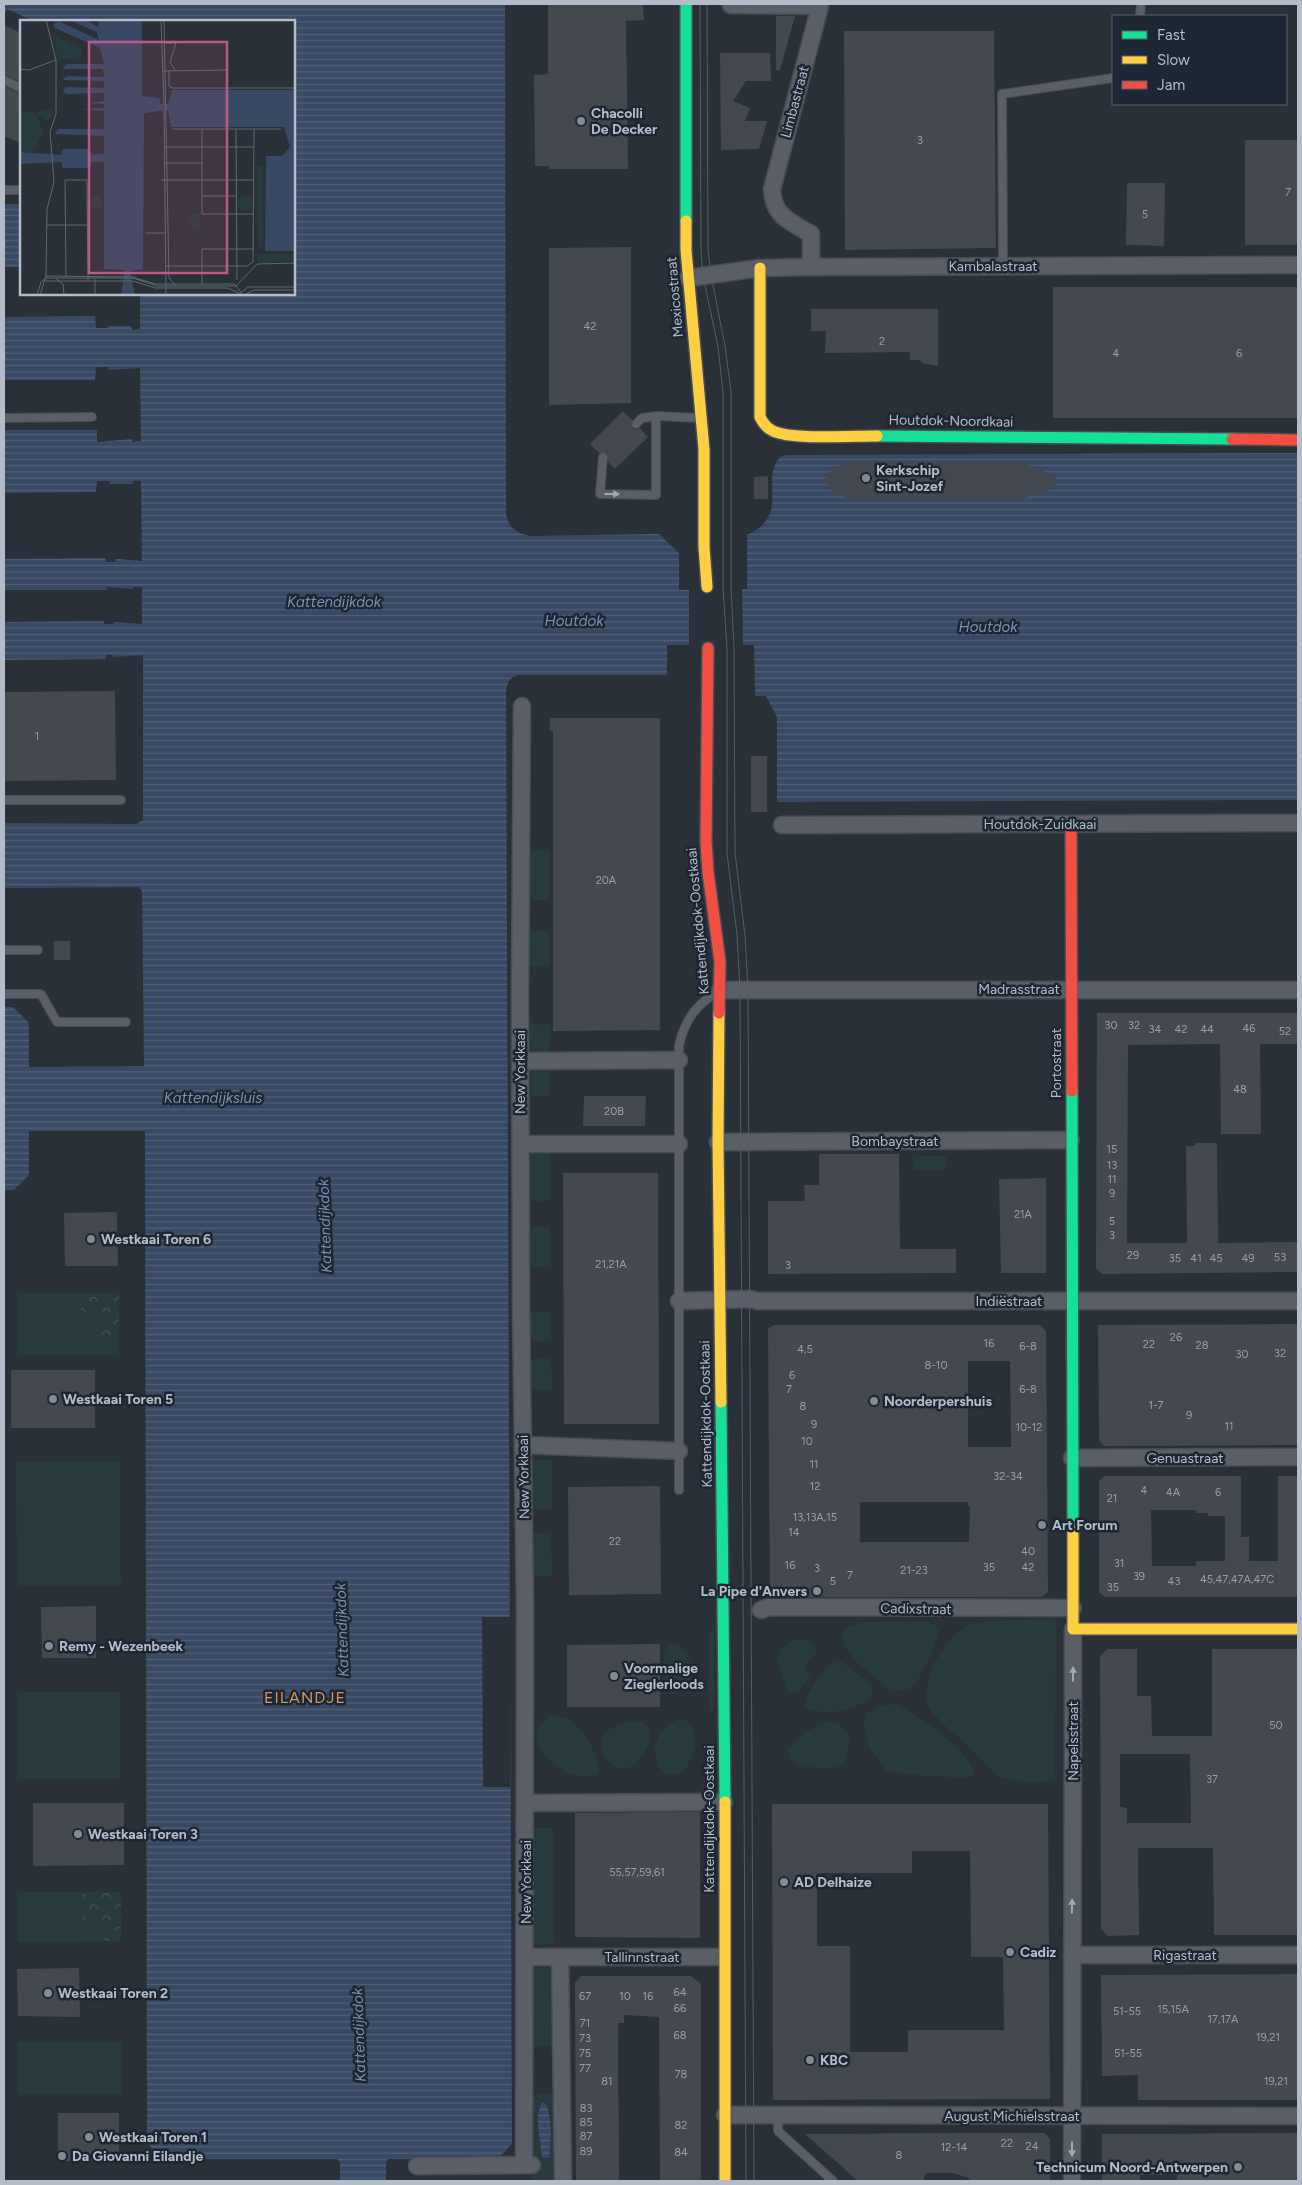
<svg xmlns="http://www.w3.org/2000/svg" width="1302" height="2185" font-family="Figtree,sans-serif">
  <defs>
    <pattern id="forest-crowns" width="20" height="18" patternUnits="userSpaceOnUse" patternTransform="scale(1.25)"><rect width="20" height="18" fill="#273a3e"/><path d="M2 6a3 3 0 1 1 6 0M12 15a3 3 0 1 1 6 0" fill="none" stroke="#445559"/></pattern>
    <pattern id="water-rules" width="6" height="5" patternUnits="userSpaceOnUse" patternTransform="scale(1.25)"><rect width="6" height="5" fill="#384963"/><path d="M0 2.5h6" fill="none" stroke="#526178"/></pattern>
  </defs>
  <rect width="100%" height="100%" fill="#2a3038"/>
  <!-- green -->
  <path fill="#273a3e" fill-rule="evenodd" d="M529 850H549V900H529Z
    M529 931H549V966H529Z
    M530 1024 550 1025 549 1054 530 1053Z
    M549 1069V1096H531L530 1070Z
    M531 1151H550V1201H531Z
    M913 1156H946L947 1170H913Z
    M531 1227H550L551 1267H531Z
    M17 1293H81V1311L102 1312V1338H119V1355H17Z
    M530 1312H551V1341H531Z
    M530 1359H551L552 1390H531Z
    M531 1460H552V1509H532Z
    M120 1461 121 1585H17L16 1462Z
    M532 1533H551L552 1576H532Z
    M1056 1619 1055 1781C1040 1781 1020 1783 1006 1779 990 1774 982 1760 971 1749 960 1738 931 1717 927 1702 921 1678 947 1636 968 1625 982 1619 1038 1620 1056 1619Z
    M862 1622H927L935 1625 939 1632C935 1645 923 1675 914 1685 908 1691 899 1691 892 1692 880 1681 838 1652 843 1635 843 1632 845 1630 847 1627Z
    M709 1631H714L715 1710H709Z
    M794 1639C804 1639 814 1641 817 1652L805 1665 806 1672 811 1676 798 1692 789 1693 777 1661 782 1648Z
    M677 1644C699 1660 697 1680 675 1695L669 1692C664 1679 659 1657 668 1645Z
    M838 1659 868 1682 873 1691 869 1700C850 1711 826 1717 805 1707 806 1691 824 1666 838 1659Z
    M17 1692H120V1779H17Z
    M896 1704C920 1716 963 1746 974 1771L971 1778 924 1776 886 1771 869 1747 863 1723 868 1712 881 1706Z
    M553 1715C579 1716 597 1748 599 1773 573 1791 506 1738 553 1715Z
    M682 1719C700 1724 696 1759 684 1770 679 1774 672 1774 666 1774L657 1765 654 1746C659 1734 668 1721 682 1719Z
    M642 1721 650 1729C650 1741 649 1747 641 1757 618 1791 578 1740 619 1724 626 1721 635 1722 642 1721Z
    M829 1721C857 1728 852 1743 842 1765 826 1773 805 1767 790 1759L788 1749C800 1734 812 1727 829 1721Z
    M529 1828H553L554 1944 529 1945Z
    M17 1892H83V1925H104V1941L18 1942Z
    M530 1968H554L555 2046 530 2047Z
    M121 2041V2094L17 2095V2042Z
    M531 2094H555L556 2181H532ZM538 2109 550 2113V2143L546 2158 542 2157Z"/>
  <!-- forest -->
  <path fill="url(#forest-crowns)" d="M81 1293H119V1338H102V1312H81Z
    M83 1892H121V1941H104V1925H83Z"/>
  <!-- water -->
  <path fill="url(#water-rules)" d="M4 4H505L506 514C509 528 517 533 530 536L659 534 679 553V590L747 589V535C792 514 759 481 780 457L786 455 1298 453V800L777 802V717L766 696H755L754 645H667V675H520C510 676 507 682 506 692L512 2144 497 2159H388L386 2163V2181H340V2162L337 2159H162L147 2143 145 1131H29V1175L14 1190H4V1007H13L29 1023V1067L144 1066 142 891 139 887 4 888V823L136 824 143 820V655L113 657V655H106V659L4 660V622L103 621 105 624H113L114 622 142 624V587H133V589L107 587V590H4V559L105 558 106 562H115L116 559 142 561 141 481H133V484H110L109 481H97L96 492 4 493V430H97V442L132 439V442L141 441 140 368 109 370 108 367H96L95 380H4V317L95 316 96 328H107L108 326H131L132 330 140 329V294H294V21H34L7 9 4 16Z
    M4 204H21V267H4Z
    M544 2103C553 2110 551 2145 549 2157L546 2158 542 2157C541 2141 534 2119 541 2104Z"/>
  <!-- pier -->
  <path fill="#2a3038" d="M742 587 743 647H689V588Z
    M482 1617H510V1787H483Z"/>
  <!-- building -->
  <path fill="#444950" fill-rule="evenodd" d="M548 4H643L644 20 626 21 628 169H549V166H535L534 75 548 74Z
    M776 16H795L780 70H776Z
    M4 25 21 33V82L4 74Z
    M844 31H994L996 248 845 250Z
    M720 53H770L771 81H746L733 101 750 108 745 121H767L759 149 721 150Z
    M4 86 21 94V143L4 136Z
    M1245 140H1298V245H1245Z
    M1127 183H1165L1164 246 1126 245Z
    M631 247V403L549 405V248Z
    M1053 287H1298V418H1053Z
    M811 309H938V366L922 363 920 360H910V352L825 353 826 331H811Z
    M623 411 632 420V428L635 430 640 428 648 437 615 469 608 462 607 453H599L590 444Z
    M852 462 1023 463 1050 474 1059 481 1049 490 1022 499H851L833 493 824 480 833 468Z
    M768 476V499H754V477Z
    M115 691 116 780 4 781V692Z
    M550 718H660V1030L553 1031V731H550Z
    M751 756H767V812H751Z
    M54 941H70V960H54Z
    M1097 1013H1298V1044H1260L1261 1134H1221L1220 1044 1128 1045 1127 1227V1243H1187L1186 1146H1195V1143H1217L1218 1243 1298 1242V1272L1102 1274 1096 1268Z
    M584 1096H646L645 1126H583Z
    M819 1154H899L900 1249H956V1273L768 1274V1201H805L804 1185H819Z
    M563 1173H658L659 1424H564Z
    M1046 1178V1273H1001L999 1179Z
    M117 1212 118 1266H65L64 1213Z
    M1298 1324V1445L1104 1446 1099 1440 1098 1325Z
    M774 1325H1040L1046 1331 1048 1592 1042 1597H774L770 1592 768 1329ZM968 1361H1010L1011 1447H968ZM860 1502H968V1506H970L969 1542H860Z
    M11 1370H95V1428H11Z
    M1105 1476H1241V1537H1249V1561H1278V1476H1298V1597H1105L1099 1592V1481ZM1151 1510H1196V1513H1208V1516H1225V1561H1196V1566H1152Z
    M660 1486 661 1594 569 1595 568 1487Z
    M96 1606V1658H42L41 1607Z
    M660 1644V1707H567V1645Z
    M1107 1649H1137V1696H1151L1152 1736H1212V1649H1298V1935H1214L1213 1848H1138L1139 1935 1108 1936 1101 1929 1100 1656ZM1120 1754H1190L1191 1823H1127V1808L1120 1807Z
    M33 1803H124V1865L33 1866Z
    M772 1804H1048L1050 2099 773 2100ZM912 1851H970L971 1957H1003L1004 2030H908V2052H850V1946H817V1873H912Z
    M700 1812V1938L575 1937V1813Z
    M79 1968 80 2017 18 2016 17 1969Z
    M1298 1974V2100H1138V2075L1102 2076 1101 1975Z
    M581 1976H691L701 1984V2181H660L659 2017 624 2015V2023H618L619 2181H576L575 1983Z
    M58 2113H119V2161H58Z
    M969 2133H1045L1050 2139V2181H969V2178L953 2173H926L923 2181H858L805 2134Z
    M1298 2133V2181H1177V2175H1140V2181H1102V2134Z"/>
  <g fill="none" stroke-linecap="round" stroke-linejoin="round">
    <!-- lane casing -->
    <g stroke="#484c53" stroke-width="10">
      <path id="lane" d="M1140 16 1141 4
        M4 80 21 88
        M4 190H21
        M1003 266 1002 94 1113 78
        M656 416 699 418
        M4 418 92 417
        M603 457 600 494 656 495V416L642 418 636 424
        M4 800H121
        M4 950H38
        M4 994H41L57 1022H126
        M679 1490V1046C684 1021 696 1005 717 992
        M778 2115V2131L833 2181"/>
    </g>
    <!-- street casing -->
    <g stroke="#484c53" stroke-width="19">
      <path id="street" d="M731 5 820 6 772 189C773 216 789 221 811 234V267
        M688 278 760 268 811 267 1298 265
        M522 706 520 997 521 1302 525 1610 524 2165
        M782 825 1298 823
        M720 990H1298
        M520 1061 679 1060
        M718 1142 1071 1140
        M521 1144H679
        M679 1301 750 1299 758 1301H1298
        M523 1445 679 1451
        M1072 1458 1298 1457
        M761 1610 769 1607 1073 1608
        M526 1803 724 1802
        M1072 1955H1298
        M525 1957H723
        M560 1957 563 2181
        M725 2115 1298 2116
        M417 2166 532 2165
        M1072 2181 1073 1629"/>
    </g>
    <!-- fast casing -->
    <g stroke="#484c53" stroke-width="14">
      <path id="fast" d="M686 4V221
        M877 436 1232 439
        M1072 1091 1073 1528
        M721 1402 725 1802"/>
    </g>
    <!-- slow casing -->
    <g stroke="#484c53" stroke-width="14">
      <path id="slow" d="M686 221V250L704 449V547L707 587
        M760 268V417C763 423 766 428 773 431 792 440 853 436 877 436
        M719 1013 718 1142 721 1402
        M1073 1528V1629H1298
        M725 1802V2181"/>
    </g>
    <!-- jam casing -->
    <g stroke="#484c53" stroke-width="14">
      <path id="jam" d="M1232 439 1298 440
        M708 648 706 841 708 872 720 962 719 1013
        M1071 824 1072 1091"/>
    </g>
    <!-- lane -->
    <use href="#lane" stroke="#5a5e66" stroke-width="8"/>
    <!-- street -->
    <use href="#street" stroke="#5a5e66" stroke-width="16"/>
    <!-- fast -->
    <use href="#fast" stroke="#16e098" stroke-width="11"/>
    <!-- slow -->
    <use href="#slow" stroke="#ffcf43" stroke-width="11"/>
    <!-- jam -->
    <use href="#jam" stroke="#f24e42" stroke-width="11"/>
    <!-- tram -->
    <path stroke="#595d64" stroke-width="1" d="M700 4 701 250 703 276 718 347 723 392V587L727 648V853L737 935 740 989 746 2181
      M707 4 708 250 711 275 725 346 731 391V587L734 647 735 852 745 936 748 989 754 2181"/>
  </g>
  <!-- one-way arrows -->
  <defs><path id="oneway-solid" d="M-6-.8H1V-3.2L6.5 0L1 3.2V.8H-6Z" transform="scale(1.25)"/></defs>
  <g fill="#a2a9b5">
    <use href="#oneway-solid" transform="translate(612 494)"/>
    <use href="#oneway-solid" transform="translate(1073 1674) rotate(-90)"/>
    <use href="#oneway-solid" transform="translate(1072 1906) rotate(-89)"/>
    <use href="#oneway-solid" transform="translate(1072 2149) rotate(90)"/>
  </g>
  <!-- markers -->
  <g fill="#848b96" stroke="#1d2633" stroke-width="2">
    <circle cx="581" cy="121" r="5"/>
    <circle cx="866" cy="478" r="5"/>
    <circle cx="91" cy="1239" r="5"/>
    <circle cx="53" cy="1399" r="5"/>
    <circle cx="874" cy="1401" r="5"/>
    <circle cx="1042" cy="1525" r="5"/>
    <circle cx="817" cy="1591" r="5"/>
    <circle cx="49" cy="1646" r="5"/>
    <circle cx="614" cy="1676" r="5"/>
    <circle cx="78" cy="1834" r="5"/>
    <circle cx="784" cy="1882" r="5"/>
    <circle cx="1010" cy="1952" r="5"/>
    <circle cx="48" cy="1993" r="5"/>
    <circle cx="810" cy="2060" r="5"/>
    <circle cx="89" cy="2137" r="5"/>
    <circle cx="62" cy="2156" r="5"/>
    <circle cx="1238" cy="2167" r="5"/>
  </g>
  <g text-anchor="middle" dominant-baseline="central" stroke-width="5" stroke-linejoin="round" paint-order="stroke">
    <!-- number labels -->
    <g font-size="11" fill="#989fab">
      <text x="920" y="140">3</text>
      <text x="1288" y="192">7</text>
      <text x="1145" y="214">5</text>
      <text x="590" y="326">42</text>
      <text x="882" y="341">2</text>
      <text x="1116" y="353">4</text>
      <text x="1239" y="353">6</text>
      <text x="37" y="736">1</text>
      <text x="606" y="880">20A</text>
      <text x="1111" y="1025">30</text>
      <text x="1134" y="1025">32</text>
      <text x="1249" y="1028">46</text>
      <text x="1155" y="1029">34</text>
      <text x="1181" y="1029">42</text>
      <text x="1207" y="1029">44</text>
      <text x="1285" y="1031">52</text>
      <text x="1240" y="1089">48</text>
      <text x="614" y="1111">20B</text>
      <text x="1112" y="1149">15</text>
      <text x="1112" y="1165">13</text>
      <text x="1112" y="1179">11</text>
      <text x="1112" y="1193">9</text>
      <text x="1023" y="1214">21A</text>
      <text x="1112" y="1221">5</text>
      <text x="1112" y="1235">3</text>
      <text x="1133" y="1255">29</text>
      <text x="1280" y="1257">53</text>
      <text x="1175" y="1258">35</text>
      <text x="1196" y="1258">41</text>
      <text x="1216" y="1258">45</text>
      <text x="1248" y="1258">49</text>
      <text x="611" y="1264">21,21A</text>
      <text x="788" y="1265">3</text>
      <text x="1176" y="1337">26</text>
      <text x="989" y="1343">16</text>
      <text x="1149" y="1344">22</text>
      <text x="1202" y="1345">28</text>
      <text x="1028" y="1346">6-8</text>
      <text x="805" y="1349">4,5</text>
      <text x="1280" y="1353">32</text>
      <text x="1242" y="1354">30</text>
      <text x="936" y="1365">8-10</text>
      <text x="792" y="1375">6</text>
      <text x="789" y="1389">7</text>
      <text x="1028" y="1389">6-8</text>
      <text x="1156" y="1405">1-7</text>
      <text x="803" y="1406">8</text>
      <text x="1189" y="1415">9</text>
      <text x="814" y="1424">9</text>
      <text x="1229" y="1426">11</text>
      <text x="1029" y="1427">10-12</text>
      <text x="807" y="1441">10</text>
      <text x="814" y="1464">11</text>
      <text x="1008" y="1476">32-34</text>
      <text x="815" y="1486">12</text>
      <text x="1144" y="1490">4</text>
      <text x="1173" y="1492">4A</text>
      <text x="1218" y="1492">6</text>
      <text x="1112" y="1498">21</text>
      <text x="815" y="1517">13,13A,15</text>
      <text x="794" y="1532">14</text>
      <text x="615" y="1541">22</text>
      <text x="1028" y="1551">40</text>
      <text x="1119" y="1563">31</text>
      <text x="790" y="1565">16</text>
      <text x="989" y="1567">35</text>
      <text x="1028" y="1567">42</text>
      <text x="817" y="1568">3</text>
      <text x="914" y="1570">21-23</text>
      <text x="850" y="1575">7</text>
      <text x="1139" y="1576">39</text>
      <text x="1237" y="1579">45,47,47A,47C</text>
      <text x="833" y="1581">5</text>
      <text x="1174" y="1581">43</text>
      <text x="1113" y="1587">35</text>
      <text x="1276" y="1725">50</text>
      <text x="1212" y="1779">37</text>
      <text x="637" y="1872">55,57,59,61</text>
      <text x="680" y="1992">64</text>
      <text x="585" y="1996">67</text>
      <text x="625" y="1996">10</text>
      <text x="648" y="1996">16</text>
      <text x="680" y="2008">66</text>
      <text x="1173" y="2009">15,15A</text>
      <text x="1127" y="2011">51-55</text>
      <text x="1223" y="2019">17,17A</text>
      <text x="585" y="2023">71</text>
      <text x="680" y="2035">68</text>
      <text x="1268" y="2037">19,21</text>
      <text x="585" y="2038">73</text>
      <text x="585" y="2053">75</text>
      <text x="1128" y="2053">51-55</text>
      <text x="585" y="2068">77</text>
      <text x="681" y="2074">78</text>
      <text x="607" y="2081">81</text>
      <text x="1276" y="2081">19,21</text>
      <text x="586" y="2108">83</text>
      <text x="586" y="2122">85</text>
      <text x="681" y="2125">82</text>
      <text x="586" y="2136">87</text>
      <text x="1007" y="2143">22</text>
      <text x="1032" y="2146">24</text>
      <text x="954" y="2147">12-14</text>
      <text x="586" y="2151">89</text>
      <text x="681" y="2152">84</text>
      <text x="899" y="2155">8</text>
    </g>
    <!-- street labels -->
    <g font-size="14" fill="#b4bcc9" stroke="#1d2633">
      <text transform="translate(795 102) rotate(-75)">Limbastraat</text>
      <text x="993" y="266">Kambalastraat</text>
      <text transform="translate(675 297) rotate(-95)">Mexicostraat</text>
      <text transform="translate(951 421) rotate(1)">Houtdok-Noordkaai</text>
      <text x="1040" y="824">Houtdok-Zuidkaai</text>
      <text transform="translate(698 921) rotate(-95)">Kattendijkdok-Oostkaai</text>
      <text x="1019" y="989">Madrasstraat</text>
      <text transform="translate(1056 1063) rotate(-90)">Portostraat</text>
      <text transform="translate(520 1072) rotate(-90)">New Yorkkaai</text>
      <text x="895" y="1141">Bombaystraat</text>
      <text x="1009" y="1301">Indiëstraat</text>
      <text transform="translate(706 1414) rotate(-91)">Kattendijkdok-Oostkaai</text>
      <text x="1185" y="1458">Genuastraat</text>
      <text transform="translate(524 1477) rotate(-91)">New Yorkkaai</text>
      <text transform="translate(916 1609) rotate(1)">Cadixstraat</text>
      <text transform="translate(1073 1741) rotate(-90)">Napelsstraat</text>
      <text transform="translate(709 1819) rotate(-90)">Kattendijkdok-Oostkaai</text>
      <text transform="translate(526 1882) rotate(-90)">New Yorkkaai</text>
      <text x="1185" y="1955">Rigastraat</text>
      <text x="642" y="1957">Tallinnstraat</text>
      <text x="1012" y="2116">August Michielsstraat</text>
    </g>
    <!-- poi labels -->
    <g font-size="14" font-weight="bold" fill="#b4bcc9" stroke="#1d2633" text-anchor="start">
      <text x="591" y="113">Chacolli<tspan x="591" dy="16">De Decker</tspan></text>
      <text x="876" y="470">Kerkschip<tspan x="876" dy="16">Sint-Jozef</tspan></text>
      <text x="101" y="1239">Westkaai Toren 6</text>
      <text x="63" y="1399">Westkaai Toren 5</text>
      <text x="884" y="1401">Noorderpershuis</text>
      <text x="1052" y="1525">Art Forum</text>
      <text x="807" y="1591" text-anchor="end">La Pipe d'Anvers</text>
      <text x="59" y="1646">Remy - Wezenbeek</text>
      <text x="624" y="1668">Voormalige<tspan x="624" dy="16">Zieglerloods</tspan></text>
      <text x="88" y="1834">Westkaai Toren 3</text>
      <text x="794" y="1882">AD Delhaize</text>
      <text x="1020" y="1952">Cadiz</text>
      <text x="58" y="1993">Westkaai Toren 2</text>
      <text x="820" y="2060">KBC</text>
      <text x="99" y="2137">Westkaai Toren 1</text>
      <text x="72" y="2156">Da Giovanni Eilandje</text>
      <text x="1228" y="2167" text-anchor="end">Technicum Noord-Antwerpen</text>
    </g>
    <!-- water labels -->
    <g font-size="15" font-style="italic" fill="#7c92b1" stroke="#1d2633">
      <text x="334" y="602">Kattendijkdok</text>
      <text x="574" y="621">Houtdok</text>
      <text x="988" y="627">Houtdok</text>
      <text x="213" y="1098">Kattendijksluis</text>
      <text transform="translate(325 1226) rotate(-92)">Kattendijkdok</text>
      <text transform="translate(342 1630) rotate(-92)">Kattendijkdok</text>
      <text transform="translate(359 2035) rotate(-92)">Kattendijkdok</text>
    </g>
    <!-- quarter labels -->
    <g font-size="16" letter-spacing="1" fill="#d59563" stroke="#1d2633">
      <text x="305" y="1697">EILANDJE</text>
    </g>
  </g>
  <!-- overview -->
  <g transform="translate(20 20)">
    <rect width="275" height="275" fill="#2a3038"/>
    <path d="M33 15 63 29 58 39H38ZM32 89 31 98 25 101 15 92ZM0 92H14L24 111 13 132H0ZM237 146H243V227H238ZM69 183a7 7 0 1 1 14 0a7 7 0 1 1-14 0ZM181 193 180 210H175L167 199 171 194ZM238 234H275V241L238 243Z" fill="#273a3e"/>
    <path d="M217 183a8 8 0 1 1 16 0a8 8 0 1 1-16 0Z" fill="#273a3e"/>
    <path d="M49 0H66L78 7 79 0H122V76L139 78 141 84H148L152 70H275V231H245L246 136H262L270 127 264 107H151L148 90 124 93 123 249 110 251 115 275H101L105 250 84 249V142H72L70 148H43L41 142 0 144V132L41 135 43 129H70L72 135 84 134V116L35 114 38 109H84V91L61 89 84 88V84L67 83 84 81V73L46 74 43 71 46 67 84 68V61L43 60 46 56 84 57 83 49H43L46 44H84L80 28 35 8 33 4 38 1 79 20 77 12Z" fill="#384963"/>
    <path fill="none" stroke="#616872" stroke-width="1" d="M141 0 144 84M144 0 149 258 156 266M146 23H156L150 42 155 50M0 49 9 50 36 40 26 0M149 50V66L152 68H275M142 51 206 50M144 90 146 275M152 109H261M182 109V194H234M216 109 217 260M145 127H234M145 143H182M141 160H234M182 176H216M27 205H67M125 213H145M146 246H227L233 242 234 109M26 256 112 257 136 264H214L221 272M46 257 45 160H67L68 261M36 259 43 264 44 275M75 259V275M25 261H113L135 268H208L221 274M182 264V229H234M17 275 21 262 26 258H113L137 266H216L237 244 275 243M20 275 26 256 27 189 34 162 30 112 36 94V40M218 275 228 267H275M224 275 234 270H275"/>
    <path fill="#bc5a87" fill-opacity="0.15" stroke="#bc5a87" stroke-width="2.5" d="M69 22H207V253H69Z"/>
    <rect width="275" height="275" fill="none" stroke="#b4bcc9" stroke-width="2.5"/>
  </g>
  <!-- border -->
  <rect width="1302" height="2185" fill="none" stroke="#b4bcc9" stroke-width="10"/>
  <!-- legend -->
  <rect x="1112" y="15" width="175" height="90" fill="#1d2633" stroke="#59626f"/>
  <rect x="1122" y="31" width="25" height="8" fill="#16e098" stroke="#59626f"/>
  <text x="1157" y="40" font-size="15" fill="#b4bcc9">Fast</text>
  <rect x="1122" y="56" width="25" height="8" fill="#ffcf43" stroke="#59626f"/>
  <text x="1157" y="65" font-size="15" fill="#b4bcc9">Slow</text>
  <rect x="1122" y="81" width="25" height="8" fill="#f24e42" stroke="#59626f"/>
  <text x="1157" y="90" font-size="15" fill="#b4bcc9">Jam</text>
</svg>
